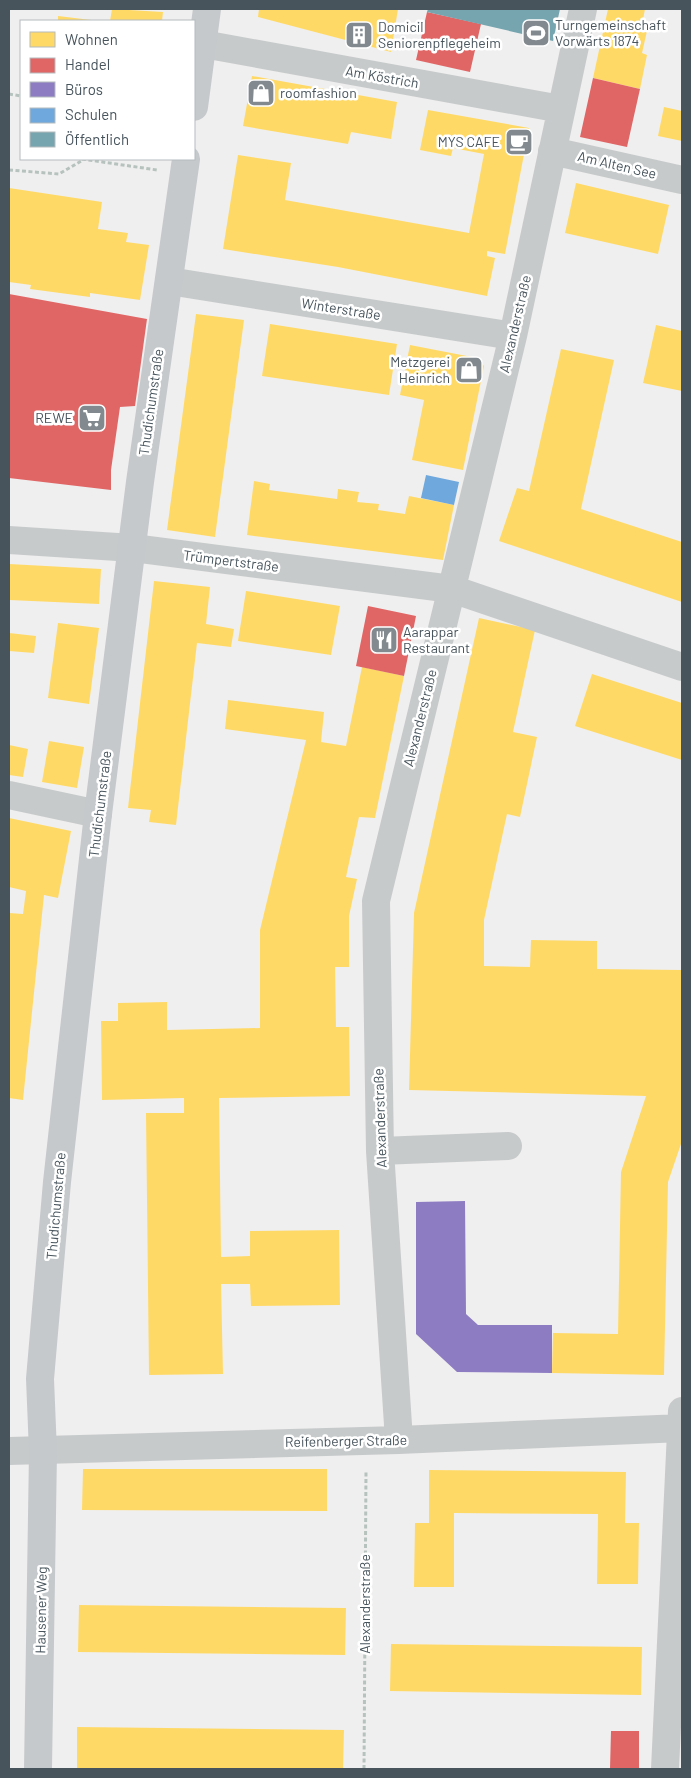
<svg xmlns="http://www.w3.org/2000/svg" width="691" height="1778" font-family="Barlow,sans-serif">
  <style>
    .homes { fill: #ffd966 }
    .shops { fill: #e06666 }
    .offices { fill: #8e7cc3 }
    .schools { fill: #6fa8dc }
    .public { fill: #76a5af }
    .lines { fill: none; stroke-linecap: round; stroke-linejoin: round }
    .path { stroke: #b6c2bd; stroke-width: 3; stroke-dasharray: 4 2.5; stroke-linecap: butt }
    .minor { stroke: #c7cacb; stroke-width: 28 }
    .major { stroke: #c5c9cb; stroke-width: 28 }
    .labels { text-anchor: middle; stroke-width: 5; stroke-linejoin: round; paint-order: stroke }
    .poi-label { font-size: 14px; fill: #47545c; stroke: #fff; text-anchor: start }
    .street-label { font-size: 14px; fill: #47545c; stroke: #fff }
  </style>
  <rect width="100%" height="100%" fill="#f0efef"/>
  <!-- homes -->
  <path class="homes" d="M112 9 163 12 162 21H110Z
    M259 9H398L391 52 258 17Z
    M608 9H645L641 30 647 31 642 53 647 55 640 89 593 78Z
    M58 16 91 20V21H58Z
    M252 76 397 102 391 139 351 132 348 144 243 126Z
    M664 107 682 111V141L658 136Z
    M428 110 529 128 505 254 487 251V256L495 258 487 296 338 267 223 249 238 155 291 163 285 200 469 233 484 154 453 148 451 156 420 150Z
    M576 183 669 205 658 254 565 233Z
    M9 188 102 202 98 229 128 233 126 242 149 245 140 300 90 293V297L30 289 31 285 9 282Z
    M196 314 244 320 215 537 167 530Z
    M270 324 397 344 389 395 262 376Z
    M656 325 682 331V391L643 383Z
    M410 345 477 358 484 366 463 470 412 460 424 400 400 395Z
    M561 349 614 360 581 509 682 542V602L499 541 517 488 529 491Z
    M254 481 270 484 269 490 337 499 338 489 359 492 357 502 379 504 378 510 405 514 409 496 454 505 443 560 247 535Z
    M9 564 101 569 99 604 9 600Z
    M154 581 210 587 206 624 234 629 231 647 197 643 176 825 149 822 151 810 128 808Z
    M246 591 340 606 331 655 238 641Z
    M479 618 535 630 513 732 537 737 520 817 507 814 484 920V966L530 967 531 940 597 941V969L682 970V1141L668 1182 664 1375 552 1373 553 1333 618 1334 621 1172 646 1096 409 1090 414 913Z
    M58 623 99 628 89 704 48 698Z
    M9 633 36 636 34 653 9 651Z
    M362 667 404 676 375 818 359 817 346 877 357 879 349 916V967H335L336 1027H349L350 1096 219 1098 221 1257 250 1256V1231L339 1230 340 1305 251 1306 250 1284H221L223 1374 149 1375 146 1113H184V1098L102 1100 101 1021H118V1003L167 1002V1030L260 1028V930L306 740 225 729 228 700 324 712 321 742 346 746Z
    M592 674 682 703V760L575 726Z
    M49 741 84 747 77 788 42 782Z
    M9 745 28 749 23 777 9 775Z
    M9 818 71 831 58 898 44 895 23 1100 9 1098V913L23 914 26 891 9 887Z
    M83 1469H327V1511L82 1510Z
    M429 1470 626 1472 625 1523H639L638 1584H597L598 1514 454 1513V1587H414L415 1523H429Z
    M79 1605 346 1608 345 1655 78 1652Z
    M391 1644 642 1647 641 1695 390 1691Z
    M77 1727 344 1730 343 1769H77Z"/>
  <!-- shops -->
  <path class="shops" d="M427 12 481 24 470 72 416 60Z
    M593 78 640 89 627 147 580 137Z
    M9 294 147 319 135 406 120 407 111 470V490L9 478Z
    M368 606 416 616 404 676 356 666Z
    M611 1731H639V1769H610Z"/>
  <!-- offices -->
  <path class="offices" d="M465 1201 466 1314 478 1325H552V1373L457 1372 416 1334V1202Z"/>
  <!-- schools -->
  <path class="schools" d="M426 475 459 482 454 505 421 498Z"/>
  <!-- public -->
  <path class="public" d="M428 9H560L553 41 427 12Z"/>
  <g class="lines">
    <!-- path -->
    <path class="path" d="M9 94 21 96
      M82 159 157 170
      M9 170 59 174 83 160
      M364 1769 366 1470"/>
    <!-- minor -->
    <path class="minor" d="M203 44 561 109
      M552 151 682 180
      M169 281 513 336
      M9 540 133 548 452 589 682 667
      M9 795 98 814
      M380 1151 508 1146
      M399 1440 380 1151 376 901 513 336 583 9
      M9 1451 399 1440 682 1428
      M665 1769 682 1411"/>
    <!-- major -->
    <path class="major" d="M194 107 207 9
      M38 1769 43 1452 40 1379 57 1182 98 814 140 482 186 159"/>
  </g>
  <!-- icons -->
  <defs>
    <symbol id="stadium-square" viewBox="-11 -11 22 22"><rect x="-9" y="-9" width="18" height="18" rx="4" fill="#828a8f" stroke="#fff"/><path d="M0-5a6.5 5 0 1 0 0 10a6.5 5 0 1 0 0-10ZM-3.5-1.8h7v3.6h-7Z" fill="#fff"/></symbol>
    <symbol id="building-square" viewBox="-11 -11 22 22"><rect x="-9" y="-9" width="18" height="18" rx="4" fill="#828a8f" stroke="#fff"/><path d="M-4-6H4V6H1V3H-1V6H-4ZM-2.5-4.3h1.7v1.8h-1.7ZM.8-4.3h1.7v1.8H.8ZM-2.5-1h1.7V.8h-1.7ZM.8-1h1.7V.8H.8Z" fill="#fff"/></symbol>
    <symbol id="shop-square" viewBox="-11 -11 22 22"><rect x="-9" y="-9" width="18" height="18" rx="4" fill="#828a8f" stroke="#fff"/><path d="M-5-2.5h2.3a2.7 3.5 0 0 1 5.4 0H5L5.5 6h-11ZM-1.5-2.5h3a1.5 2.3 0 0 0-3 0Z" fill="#fff"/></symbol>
    <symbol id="cafe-square" viewBox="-11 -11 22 22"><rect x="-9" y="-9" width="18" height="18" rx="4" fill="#828a8f" stroke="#fff"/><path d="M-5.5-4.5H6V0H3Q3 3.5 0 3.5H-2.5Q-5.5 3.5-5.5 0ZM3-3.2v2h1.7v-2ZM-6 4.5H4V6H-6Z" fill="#fff"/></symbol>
    <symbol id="supermarket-square" viewBox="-11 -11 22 22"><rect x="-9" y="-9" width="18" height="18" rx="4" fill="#828a8f" stroke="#fff"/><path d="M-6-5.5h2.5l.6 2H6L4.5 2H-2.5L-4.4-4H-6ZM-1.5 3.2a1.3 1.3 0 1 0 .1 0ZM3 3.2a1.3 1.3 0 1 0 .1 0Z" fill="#fff"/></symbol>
    <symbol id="restaurant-square" viewBox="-11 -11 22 22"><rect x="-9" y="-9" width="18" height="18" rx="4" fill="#828a8f" stroke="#fff"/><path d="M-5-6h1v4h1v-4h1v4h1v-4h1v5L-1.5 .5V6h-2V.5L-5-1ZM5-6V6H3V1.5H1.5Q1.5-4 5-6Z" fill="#fff"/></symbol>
  </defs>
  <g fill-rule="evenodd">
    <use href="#stadium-square" x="520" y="17" width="32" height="32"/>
    <use href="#building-square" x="343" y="19" width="32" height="32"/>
    <use href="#shop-square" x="245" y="77" width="32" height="32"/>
    <use href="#cafe-square" x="503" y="126" width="32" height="32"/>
    <use href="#shop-square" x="453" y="354" width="32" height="32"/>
    <use href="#supermarket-square" x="76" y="402" width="32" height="32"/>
    <use href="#restaurant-square" x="368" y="624" width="32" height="32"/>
  </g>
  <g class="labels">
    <!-- poi labels -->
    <g class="poi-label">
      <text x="555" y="30">Turngemeinschaft<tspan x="555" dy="16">Vorwärts 1874</tspan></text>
      <text x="378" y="32">Domicil<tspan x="378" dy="16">Seniorenpflegeheim</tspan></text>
      <text x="280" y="98">roomfashion</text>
      <text x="500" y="147" text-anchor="end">MYS CAFE</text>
      <text x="450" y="367" text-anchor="end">Metzgerei<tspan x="450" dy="16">Heinrich</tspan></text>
      <text x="73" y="423" text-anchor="end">REWE</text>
      <text x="403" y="637">Aarappar<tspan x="403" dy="16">Restaurant</tspan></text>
    </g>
    <!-- street labels -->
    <g class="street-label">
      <text transform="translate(382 77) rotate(10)" y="5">Am Köstrich</text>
      <text transform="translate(617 165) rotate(13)" y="5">Am Alten See</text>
      <text transform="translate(341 309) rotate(9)" y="5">Winterstraße</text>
      <text transform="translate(515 324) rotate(-77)" y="5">Alexanderstraße</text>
      <text transform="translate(151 402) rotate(-82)" y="5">Thudichumstraße</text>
      <text transform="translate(231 561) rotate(7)" y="5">Trümpertstraße</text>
      <text transform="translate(420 718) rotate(-76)" y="5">Alexanderstraße</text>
      <text transform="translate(100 804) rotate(-83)" y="5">Thudichumstraße</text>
      <text transform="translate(380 1118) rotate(-92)" y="5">Alexanderstraße</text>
      <text transform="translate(56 1206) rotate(-85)" y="5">Thudichumstraße</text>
      <text transform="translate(346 1441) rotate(-1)" y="5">Reifenberger Straße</text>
      <text transform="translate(365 1604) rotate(-90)" y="5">Alexanderstraße</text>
      <text transform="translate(41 1610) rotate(-89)" y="5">Hausener Weg</text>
    </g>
  </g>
  <!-- border -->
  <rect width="691" height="1778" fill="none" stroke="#47545c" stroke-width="20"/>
  <!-- legend -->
  <rect x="20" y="20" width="175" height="140" fill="#ffffff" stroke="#b5bbbe"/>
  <rect x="30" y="32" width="25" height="15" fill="#ffd966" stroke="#b5bbbe"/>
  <text x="65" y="45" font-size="15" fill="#47545c">Wohnen</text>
  <rect x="30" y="58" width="25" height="15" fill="#e06666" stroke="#b5bbbe"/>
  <text x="65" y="70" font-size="15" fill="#47545c">Handel</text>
  <rect x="30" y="82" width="25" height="15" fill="#8e7cc3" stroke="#b5bbbe"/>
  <text x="65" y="95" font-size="15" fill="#47545c">Büros</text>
  <rect x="30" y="108" width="25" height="15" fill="#6fa8dc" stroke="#b5bbbe"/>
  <text x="65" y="120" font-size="15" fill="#47545c">Schulen</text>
  <rect x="30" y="132" width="25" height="15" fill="#76a5af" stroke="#b5bbbe"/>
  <text x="65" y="145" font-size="15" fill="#47545c">Öffentlich</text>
</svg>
